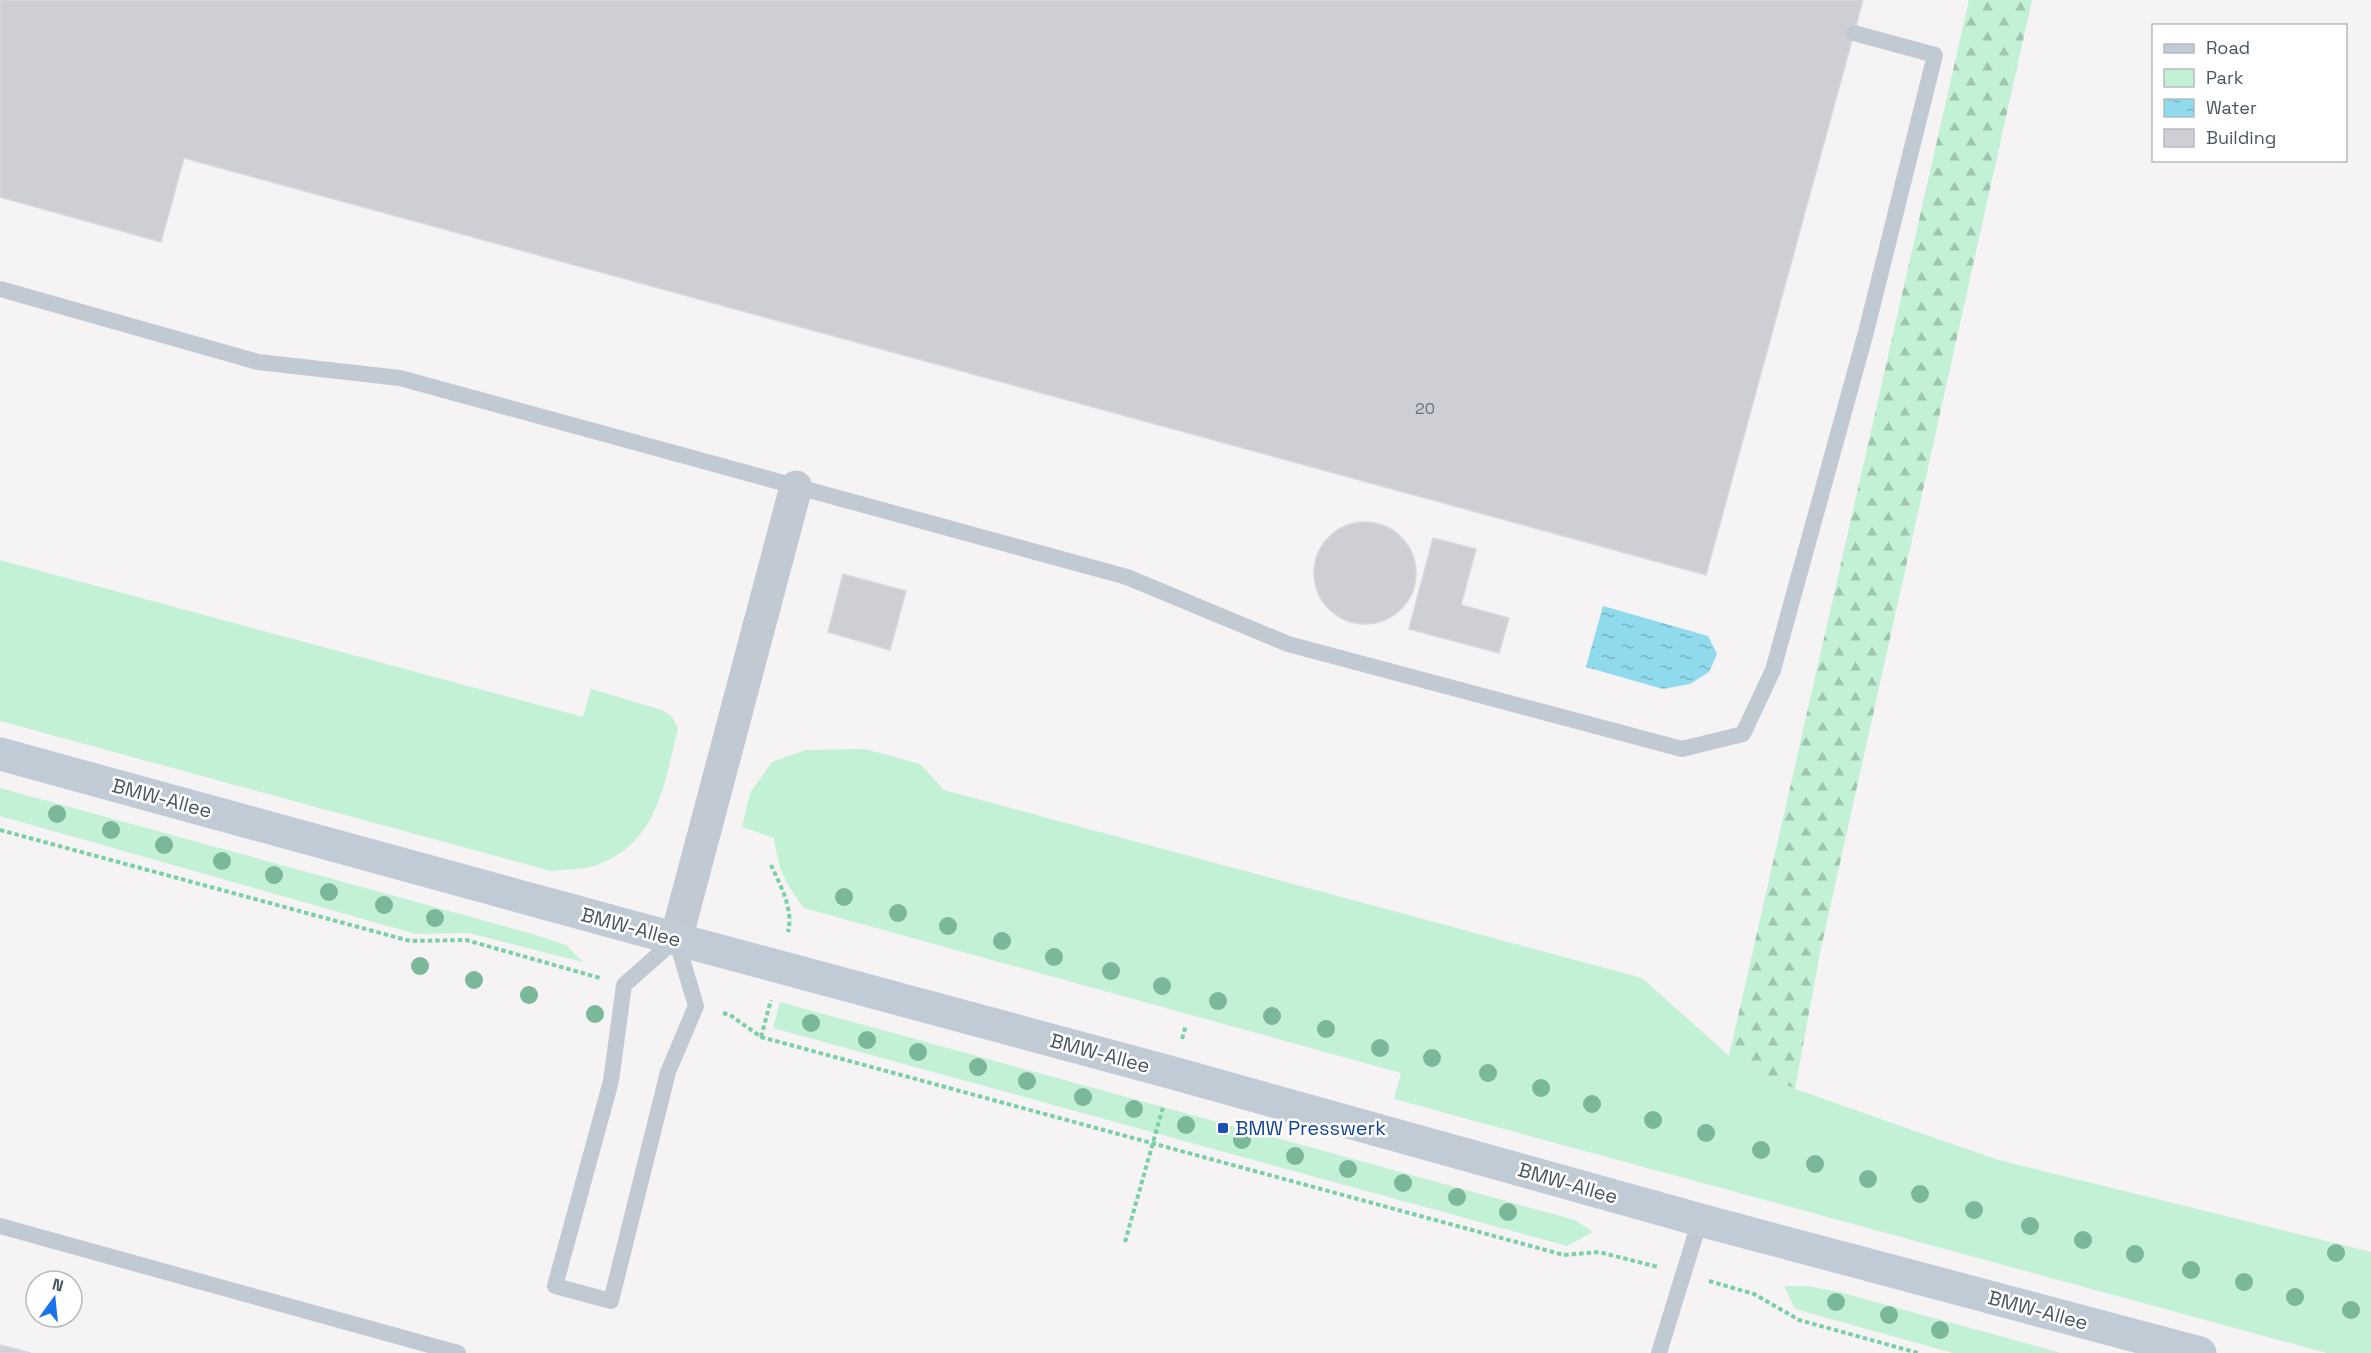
<svg xmlns="http://www.w3.org/2000/svg" width="2371" height="1353" font-family="'Space Grotesk',sans-serif">
  <style>
    .green { fill: #c3f1d5 }
    .forest { fill: url(#forest-firs) }
    .water { fill: url(#water-ripples) }
    .building { fill: #cdcfd5; stroke: #d7d9de; stroke-width: 1.5 }
    .lines { fill: none; stroke-linecap: round; stroke-linejoin: round }
    .path { stroke: #7ad0a6; stroke-width: 4; stroke-dasharray: 4.5 3; stroke-linecap: butt }
    .service { stroke: #c1cad2; stroke-width: 16 }
    .minor { stroke: #c1cad2; stroke-width: 33 }
    .secondary { stroke: #c1cbd6; stroke-width: 33 }
    .tree { fill: #7bb799 }
    .transit-dot { fill: #1a4fb4; stroke: #fff; stroke-width: 2 }
    .labels { text-anchor: middle; stroke-width: 5; stroke-linejoin: round; paint-order: stroke }
    .number-label { font-size: 16px; fill: #6b747e }
    .street-label { font-size: 20px; fill: #4a5661; stroke: #fff }
    .transit-label { font-size: 20px; fill: #164399; stroke: #fff; text-anchor: start }
  </style>
  <defs>
    <pattern id="forest-firs" width="22" height="20" patternUnits="userSpaceOnUse" patternTransform="scale(1.5)"><rect width="22" height="20" fill="#c3f1d5"/><path d="M5 1l3.5 6h-7zM16 11l3.5 6h-7z" fill="#a0c6b0"/></pattern>
    <pattern id="water-ripples" width="26" height="14" patternUnits="userSpaceOnUse" patternTransform="scale(1.5)"><rect width="26" height="14" fill="#90daee"/><path d="M2 4q2-2 4 0t4 0M15 11q2-2 4 0t4 0" fill="none" stroke="#78b4c4"/></pattern>
  </defs>
  <rect width="100%" height="100%" fill="#f5f3f3"/>
  <!-- green -->
  <path class="green" d="M0 560 583 717 591 689 662 710 672 717 678 728C664 783 659 842 597 865 584 870 565 869 551 871L0 721Z
    M865 749 920 764 944 790 1642 978 1729 1056 1795 1089 1995 1159 2371 1252V1353H2327L1394 1099 1401 1073 804 908C784 881 779 871 774 838L742 827 750 793 772 762 806 750Z
    M0 788 533 934 566 945 583 962 469 933 416 934 0 816Z
    M780 1002 1575 1220 1593 1232 1567 1246 773 1028Z
    M1784 1286H1807L1839 1292 2061 1353H1953L1795 1309Z"/>
  <!-- forest -->
  <path class="forest" d="M1969 0H2032L1820 953 1795 1089 1729 1056Z"/>
  <!-- water -->
  <path class="water" d="M1603 606 1708 636 1717 654 1709 672 1690 684 1663 689 1586 667Z"/>
  <!-- building -->
  <path class="building" d="M0 0H1863L1706 575 184 158 161 242 0 197Z
    M1314 573a51 51 0 1 1 102 0a51 51 0 1 1-102 0Z
    M1433 538 1476 549 1461 605 1509 618 1499 653 1409 629Z
    M843 574 906 591 890 650 828 632Z
    M0 1345 31 1353H0Z"/>
  <g class="lines">
    <!-- path -->
    <path class="path" d="M0 830 410 941 466 940 600 978
      M771 865C780 885 794 909 788 932
      M723 1013 730 1015 761 1037 1564 1255 1599 1252 1658 1267
      M761 1037 771 1000
      M1182 1039 1186 1025
      M1125 1242 1163 1107
      M1709 1281 1754 1294 1799 1320 1918 1353"/>
    <!-- service -->
    <path class="service" d="M0 289 258 362 400 378 1127 577 1288 644 1682 749 1743 734 1773 670 1866 332 1935 55 1854 33
      M676 939 696 1006 668 1072 611 1301 555 1286 611 1081 624 985Z
      M0 1226 458 1353
      M1659 1353 1700 1220"/>
    <!-- minor -->
    <path class="minor" d="M676 939 796 487"/>
    <!-- secondary -->
    <path class="secondary" d="M0 754 676 939 1173 1073 1700 1220 2200 1353"/>
  </g>
  <!-- trees -->
  <g class="tree">
    <circle cx="57" cy="814" r="9"/>
    <circle cx="111" cy="830" r="9"/>
    <circle cx="164" cy="845" r="9"/>
    <circle cx="222" cy="861" r="9"/>
    <circle cx="274" cy="875" r="9"/>
    <circle cx="329" cy="892" r="9"/>
    <circle cx="844" cy="897" r="9"/>
    <circle cx="384" cy="905" r="9"/>
    <circle cx="898" cy="913" r="9"/>
    <circle cx="435" cy="918" r="9"/>
    <circle cx="948" cy="926" r="9"/>
    <circle cx="1002" cy="941" r="9"/>
    <circle cx="1054" cy="957" r="9"/>
    <circle cx="420" cy="966" r="9"/>
    <circle cx="1111" cy="971" r="9"/>
    <circle cx="474" cy="980" r="9"/>
    <circle cx="1162" cy="986" r="9"/>
    <circle cx="529" cy="995" r="9"/>
    <circle cx="1218" cy="1001" r="9"/>
    <circle cx="595" cy="1014" r="9"/>
    <circle cx="1272" cy="1016" r="9"/>
    <circle cx="811" cy="1023" r="9"/>
    <circle cx="1326" cy="1029" r="9"/>
    <circle cx="867" cy="1040" r="9"/>
    <circle cx="1380" cy="1048" r="9"/>
    <circle cx="918" cy="1052" r="9"/>
    <circle cx="1432" cy="1058" r="9"/>
    <circle cx="978" cy="1067" r="9"/>
    <circle cx="1488" cy="1073" r="9"/>
    <circle cx="1027" cy="1081" r="9"/>
    <circle cx="1541" cy="1088" r="9"/>
    <circle cx="1083" cy="1097" r="9"/>
    <circle cx="1592" cy="1104" r="9"/>
    <circle cx="1134" cy="1109" r="9"/>
    <circle cx="1653" cy="1120" r="9"/>
    <circle cx="1186" cy="1125" r="9"/>
    <circle cx="1706" cy="1133" r="9"/>
    <circle cx="1242" cy="1140" r="9"/>
    <circle cx="1761" cy="1150" r="9"/>
    <circle cx="1295" cy="1156" r="9"/>
    <circle cx="1815" cy="1164" r="9"/>
    <circle cx="1348" cy="1169" r="9"/>
    <circle cx="1868" cy="1179" r="9"/>
    <circle cx="1403" cy="1183" r="9"/>
    <circle cx="1920" cy="1194" r="9"/>
    <circle cx="1457" cy="1197" r="9"/>
    <circle cx="1974" cy="1210" r="9"/>
    <circle cx="1508" cy="1212" r="9"/>
    <circle cx="2030" cy="1226" r="9"/>
    <circle cx="2083" cy="1240" r="9"/>
    <circle cx="2336" cy="1253" r="9"/>
    <circle cx="2135" cy="1254" r="9"/>
    <circle cx="2191" cy="1270" r="9"/>
    <circle cx="2244" cy="1282" r="9"/>
    <circle cx="2295" cy="1297" r="9"/>
    <circle cx="1836" cy="1302" r="9"/>
    <circle cx="2351" cy="1310" r="9"/>
    <circle cx="1889" cy="1315" r="9"/>
    <circle cx="1940" cy="1330" r="9"/>
  </g>
  <!-- markers -->
  <rect class="transit-dot" x="1217" y="1122" width="12" height="12" rx="3"/>
  <g class="labels">
    <!-- number labels -->
    <g class="number-label">
      <text x="1425" y="414">20</text>
    </g>
    <!-- street labels -->
    <g class="street-label">
      <text transform="translate(162 798) rotate(15)" y="7">BMW-Allee</text>
      <text transform="translate(631 927) rotate(15)" y="7">BMW-Allee</text>
      <text transform="translate(1100 1053) rotate(15)" y="7">BMW-Allee</text>
      <text transform="translate(1568 1183) rotate(16)" y="7">BMW-Allee</text>
      <text transform="translate(2038 1310) rotate(15)" y="7">BMW-Allee</text>
    </g>
    <!-- transit labels -->
    <g class="transit-label">
      <text x="1235" y="1135">BMW Presswerk</text>
    </g>
  </g>
  <!-- legend -->
  <rect x="2152" y="24" width="195" height="138" fill="#ffffff" stroke="#b7bbc0" stroke-width="1.5"/>
  <rect x="2164" y="44" width="30" height="9" fill="#c1cbd6" stroke="#b7bbc0" stroke-width="1.5"/>
  <text x="2206" y="54" font-size="18" fill="#4a5661">Road</text>
  <rect x="2164" y="69" width="30" height="18" fill="#c3f1d5" stroke="#b7bbc0" stroke-width="1.5"/>
  <text x="2206" y="84" font-size="18" fill="#4a5661">Park</text>
  <rect x="2164" y="99" width="30" height="18" fill="url(#water-ripples)" stroke="#b7bbc0" stroke-width="1.5"/>
  <text x="2206" y="114" font-size="18" fill="#4a5661">Water</text>
  <rect x="2164" y="129" width="30" height="18" fill="#cdcfd5" stroke="#b7bbc0" stroke-width="1.5"/>
  <text x="2206" y="144" font-size="18" fill="#4a5661">Building</text>
  <!-- north arrow -->
  <g transform="translate(54 1299) rotate(15)"><circle r="28" fill="#ffffff" stroke="#b7bbc0" stroke-width="1.5"/>
  <path d="M0-4.5L10 22L0 15L-10 22Z" fill="#1a73e8"/>
  <text y="-9" font-size="16" font-weight="bold" text-anchor="middle" fill="#4a5661">N</text>
  </g>
</svg>
